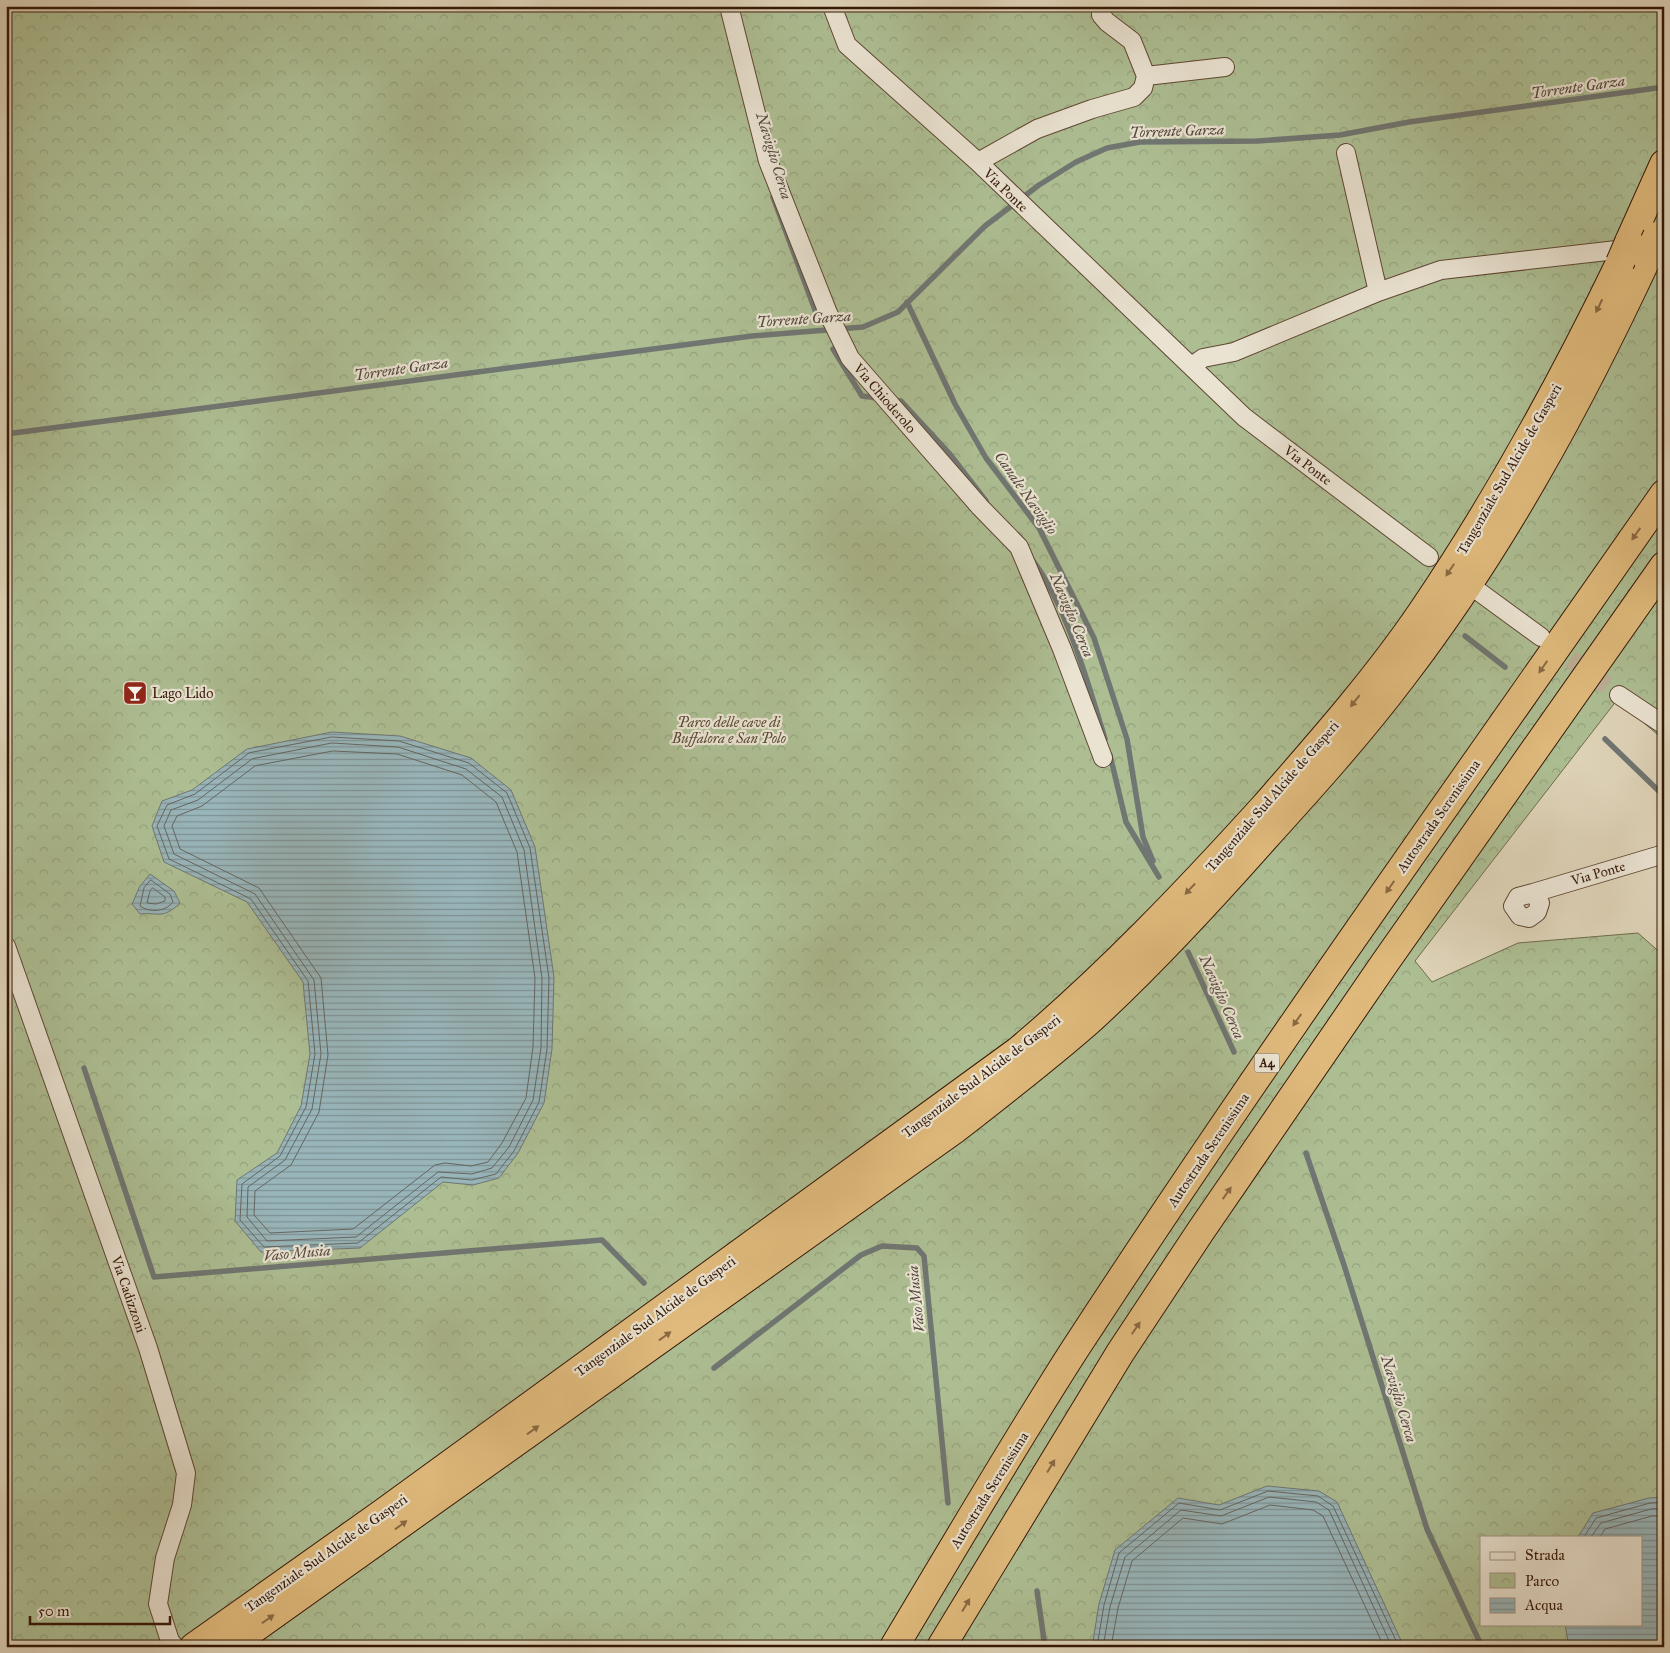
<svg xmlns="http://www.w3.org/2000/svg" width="1670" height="1653" font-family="'IM FELL Great Primer',serif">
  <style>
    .park { fill: url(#park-crowns); stroke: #716b4d; fill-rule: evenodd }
    .water { fill: url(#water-rules); stroke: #707672 }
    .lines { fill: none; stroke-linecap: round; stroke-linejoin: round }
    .shore { stroke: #666660; stroke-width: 1 }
    .stream { stroke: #707672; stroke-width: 5.5 }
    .street-tunnel { stroke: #bdae95; stroke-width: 18; stroke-dasharray: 18 9; stroke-linecap: butt }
    .street-casing { stroke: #604734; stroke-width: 20 }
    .highway-casing { stroke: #351807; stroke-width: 30 }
    .street { stroke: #eae3d2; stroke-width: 18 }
    .highway { stroke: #e0ba7c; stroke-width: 28 }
    .highway-bridge-casing { stroke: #351807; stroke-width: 30; stroke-linecap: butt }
    .highway-bridge { stroke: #e0ba7c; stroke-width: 28 }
    .oneway { fill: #8a6942 }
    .labels { text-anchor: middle; stroke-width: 4.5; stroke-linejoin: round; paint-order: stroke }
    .shield { fill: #eae3d2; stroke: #6b5544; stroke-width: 1 }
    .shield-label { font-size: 12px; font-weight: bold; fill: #351807 }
    .street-label { font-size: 14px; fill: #351807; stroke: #eae3d2 }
    .poi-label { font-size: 14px; fill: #351807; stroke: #eae3d2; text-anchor: start }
    .park-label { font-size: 14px; font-style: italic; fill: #594a31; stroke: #eae3d2 }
    .water-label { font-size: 15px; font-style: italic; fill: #53473d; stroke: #eae3d2 }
  </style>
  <defs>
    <pattern id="park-crowns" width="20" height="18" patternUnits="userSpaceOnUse" patternTransform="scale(1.25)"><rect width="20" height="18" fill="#adbe93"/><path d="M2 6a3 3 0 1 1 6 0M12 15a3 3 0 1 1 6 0" fill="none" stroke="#95a37d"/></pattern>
    <pattern id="water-rules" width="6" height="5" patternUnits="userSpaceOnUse" patternTransform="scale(1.25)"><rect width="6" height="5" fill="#98b5ba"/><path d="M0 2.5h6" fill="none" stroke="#7d9295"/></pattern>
  </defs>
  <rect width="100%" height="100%" fill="#dfd4b9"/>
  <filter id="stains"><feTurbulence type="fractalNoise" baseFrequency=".004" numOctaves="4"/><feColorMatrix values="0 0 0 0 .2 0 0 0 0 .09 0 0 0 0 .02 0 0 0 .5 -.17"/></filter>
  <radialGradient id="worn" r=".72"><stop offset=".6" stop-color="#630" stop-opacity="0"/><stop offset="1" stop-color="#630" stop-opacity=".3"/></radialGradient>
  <!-- park -->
  <path class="park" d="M6 6H1664V740L1617 700 1415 961 1432 982 1518 943 1638 933 1664 956V1647H6ZM1481 1537H1641V1624H1481Z"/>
  <!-- water -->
  <path class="water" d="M332 732 400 736 471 758 511 790 535 847 554 977 552 1049 544 1103 518 1153 499 1178 473 1185 443 1182 360 1248 261 1252 235 1221 237 1180 277 1153 301 1106 310 1054 303 982 247 902 164 862 152 826 162 801 192 790 247 749Z
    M150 874 174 891 180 903C163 920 157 912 140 914L132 904 140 886Z
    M1267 1486 1319 1491 1337 1502 1404 1647H1092L1099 1604 1115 1550 1178 1498 1219 1505Z
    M1664 1497V1647H1569L1565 1624H1641V1537H1578L1593 1513 1649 1498Z"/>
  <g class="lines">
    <!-- shore -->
    <path class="shore" d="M332 737 399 741 469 763 507 793 530 848 549 978 547 1049 539 1102 514 1151 496 1174 472 1180 441 1177 358 1243 264 1247 240 1220 242 1184 280 1156 306 1107 315 1054 308 981 251 899 169 859 157 826 167 805 195 794 249 753Z
      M332 743 398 747 466 769 502 797 524 850 542 978 541 1048 533 1100 509 1147 492 1168 472 1174 438 1172 356 1237 267 1241 247 1217 248 1187 285 1160 312 1109 321 1054 314 980 255 894 174 854 164 826 171 810 198 800 252 759Z
      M333 751 397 754 462 775 496 802 517 852 535 978 533 1047 526 1098 502 1143 488 1162 471 1166 445 1163 435 1165 353 1229 270 1233 254 1215 255 1191 291 1165 319 1112 328 1055 321 978 259 888 180 849 172 826 177 816 202 806 255 766Z
      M151 880 170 894 173 902C165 912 150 913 140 906L144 888Z
      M153 888 165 897V901L156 904 147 903 150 891Z
      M1584 1537 1596 1518 1650 1503 1664 1502
      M1591 1537 1601 1523 1651 1509 1664 1508
      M1600 1537 1605 1529 1652 1516H1664
      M1097 1647 1104 1605 1119 1553 1179 1503 1220 1510 1268 1491 1318 1496 1333 1506 1399 1647
      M1103 1647 1110 1607 1125 1557 1181 1510 1221 1516 1269 1497 1316 1502 1329 1510 1392 1647
      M1111 1647 1118 1608 1132 1561 1183 1518 1222 1524 1270 1505 1313 1510 1323 1516 1384 1647"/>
    <!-- stream -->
    <path class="stream" d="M773 197 815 310
      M907 302 955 404 986 458 1039 528 1094 638 1127 739 1143 837 1153 861
      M833 349 862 396 879 398
      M893 400 901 401 949 453 986 501
      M6 434 752 336 863 327 898 312 985 226 1039 185 1076 162 1107 148 1140 142 1258 141 1340 135 1409 122 1664 87
      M1033 561C1066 604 1089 686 1105 739
      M1465 636 1505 667
      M1605 739 1664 796
      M1110 755 1126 822 1159 877
      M1188 952 1234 1052
      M84 1068 154 1277 602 1240 644 1283
      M1306 1153 1344 1265 1427 1529 1482 1647
      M714 1368 861 1255 882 1246 917 1248 924 1256 948 1503
      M1037 1591 1045 1647"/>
    <!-- street-tunnel -->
    <path class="street-tunnel" d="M1549 643 1619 695"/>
    <defs>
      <path id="street" d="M729 6 768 161 828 313 850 358 980 507 1019 547 1062 649 1103 758
        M832 6 847 45 978 162 1244 417 1429 557
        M1146 76 1225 67
        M1346 153 1378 292
        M978 162 1037 129 1092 109 1134 97 1143 88 1146 76 1132 41 1107 22 1101 15V6
        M1192 366 1203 358 1234 352 1378 292 1441 270 1634 248
        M1478 591 1541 637
        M1619 695 1664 725
        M1533 893 1540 903 1537 912 1529 918 1520 916 1513 906 1518 897 1533 893 1664 854
        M6 946 148 1348 186 1473 182 1505 165 1558 158 1604 170 1641 175 1647"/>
      <path id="highway" d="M1629 242 1664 164
        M194 1647 383 1513 1018 1051C1107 976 1186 893 1264 807 1319 744 1375 681 1422 612 1497 501 1562 383 1620 263
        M228 1647 955 1129C1001 1093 1047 1058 1091 1019 1152 963 1208 902 1263 840 1311 787 1359 734 1402 677 1501 548 1579 404 1647 258
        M894 1647C954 1547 1012 1447 1075 1349 1264 1059 1466 778 1664 494
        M941 1647 1120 1353 1200 1232 1384 964 1664 566"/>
    </defs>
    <!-- street casing -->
    <use href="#street" class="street-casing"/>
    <!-- highway casing -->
    <use href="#highway" class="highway-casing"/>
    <!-- street -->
    <use href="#street" class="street"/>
    <!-- highway -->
    <use href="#highway" class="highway"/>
    <defs>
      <path id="highway-bridge" d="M1647 258 1657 236
        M1620 263 1629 242"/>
    </defs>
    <!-- highway-bridge casing -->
    <use href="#highway-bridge" class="highway-bridge-casing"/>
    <!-- highway-bridge -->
    <use href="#highway-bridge" class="highway-bridge"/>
  </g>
  <!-- one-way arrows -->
  <defs><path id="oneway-solid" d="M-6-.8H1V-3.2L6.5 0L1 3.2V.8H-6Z" transform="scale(1.25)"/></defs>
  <g class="oneway">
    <use href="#oneway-solid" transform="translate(1599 306) rotate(116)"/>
    <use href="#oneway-solid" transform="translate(1636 534) rotate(125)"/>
    <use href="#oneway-solid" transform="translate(1450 570) rotate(124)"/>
    <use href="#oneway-solid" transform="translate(1543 667) rotate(125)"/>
    <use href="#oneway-solid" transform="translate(1355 701) rotate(128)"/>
    <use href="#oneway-solid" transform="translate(1390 887) rotate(125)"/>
    <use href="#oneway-solid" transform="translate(1190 889) rotate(133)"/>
    <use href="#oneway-solid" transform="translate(1297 1020) rotate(125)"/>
    <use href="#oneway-solid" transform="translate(1227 1193) rotate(-55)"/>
    <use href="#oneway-solid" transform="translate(1136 1328) rotate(-56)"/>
    <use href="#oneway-solid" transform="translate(665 1336) rotate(-36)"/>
    <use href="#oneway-solid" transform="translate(533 1430) rotate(-36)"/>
    <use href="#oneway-solid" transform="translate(1051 1466) rotate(-59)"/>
    <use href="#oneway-solid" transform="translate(401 1525) rotate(-36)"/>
    <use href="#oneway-solid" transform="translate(966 1605) rotate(-59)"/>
    <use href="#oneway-solid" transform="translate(268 1619) rotate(-35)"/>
  </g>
  <!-- icons -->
  <defs>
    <symbol id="bar-square" viewBox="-11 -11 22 22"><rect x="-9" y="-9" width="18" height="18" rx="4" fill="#8f2418" stroke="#eae3d2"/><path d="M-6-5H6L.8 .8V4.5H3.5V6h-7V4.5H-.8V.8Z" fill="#fff"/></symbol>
  </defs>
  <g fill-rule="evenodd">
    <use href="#bar-square" x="121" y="679" width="28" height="28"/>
  </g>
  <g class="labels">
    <!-- shield labels -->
    <rect class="shield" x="1254.5" y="1053.5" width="25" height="19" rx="4"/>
    <g class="shield-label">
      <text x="1267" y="1067">A4</text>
    </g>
    <!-- street labels -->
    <g class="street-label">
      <text transform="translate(1006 190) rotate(44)" y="5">Via Ponte</text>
      <text transform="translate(885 398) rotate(49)" y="5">Via Chioderolo</text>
      <text transform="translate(1308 465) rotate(37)" y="5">Via Ponte</text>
      <text transform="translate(1509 469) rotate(-60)" y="5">Tangenziale Sud Alcide de Gasperi</text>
      <text transform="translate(1272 796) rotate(-49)" y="5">Tangenziale Sud Alcide de Gasperi</text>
      <text transform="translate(1438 816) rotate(-55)" y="5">Autostrada Serenissima</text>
      <text transform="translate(1598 873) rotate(-16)" y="5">Via Ponte</text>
      <text transform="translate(981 1076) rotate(-37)" y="5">Tangenziale Sud Alcide de Gasperi</text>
      <text transform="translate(1208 1150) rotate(-56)" y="5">Autostrada Serenissima</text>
      <text transform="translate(129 1294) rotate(71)" y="5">Via Cadizzoni</text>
      <text transform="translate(655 1316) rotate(-36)" y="5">Tangenziale Sud Alcide de Gasperi</text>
      <text transform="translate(989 1490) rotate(-58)" y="5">Autostrada Serenissima</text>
      <text transform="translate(326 1553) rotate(-35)" y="5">Tangenziale Sud Alcide de Gasperi</text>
    </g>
    <!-- poi labels -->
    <g class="poi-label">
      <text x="152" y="698">Lago Lido</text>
    </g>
    <!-- park labels -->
    <g class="park-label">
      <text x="729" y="727">Parco delle cave di<tspan x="729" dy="16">Buffalora e San Polo</tspan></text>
    </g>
    <!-- water labels -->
    <g class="water-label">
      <text transform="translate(1578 87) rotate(-8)" y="5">Torrente Garza</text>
      <text transform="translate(1177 131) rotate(-2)" y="5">Torrente Garza</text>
      <text transform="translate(774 156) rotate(73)" y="5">Naviglio Cerca</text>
      <text transform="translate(804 319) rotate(-4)" y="5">Torrente Garza</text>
      <text transform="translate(401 369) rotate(-8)" y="5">Torrente Garza</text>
      <text transform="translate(1026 493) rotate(55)" y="5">Canale Naviglio</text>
      <text transform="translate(1072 615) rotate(67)" y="5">Naviglio Cerca</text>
      <text transform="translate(1222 997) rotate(66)" y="5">Naviglio Cerca</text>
      <text transform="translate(297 1253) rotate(-5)" y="5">Vaso Musia</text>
      <text transform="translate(916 1299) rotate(-96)" y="5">Vaso Musia</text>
      <text transform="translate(1399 1399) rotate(73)" y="5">Naviglio Cerca</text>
    </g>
  </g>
  <!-- margin -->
  <rect width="1670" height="1653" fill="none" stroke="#dfd4b9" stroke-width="25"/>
  <rect x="8" y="8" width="1655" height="1638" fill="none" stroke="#351807" stroke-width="2.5"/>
  <rect x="12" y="12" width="1645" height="1628" fill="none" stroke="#351807"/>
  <!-- legend -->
  <rect x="1480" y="1536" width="162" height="90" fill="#eae3d2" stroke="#a29281"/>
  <rect x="1490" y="1552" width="25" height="8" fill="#eae3d2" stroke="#a29281"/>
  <text x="1525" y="1560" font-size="15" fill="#351807">Strada</text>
  <rect x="1490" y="1573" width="25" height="15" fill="url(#park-crowns)" stroke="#a29281"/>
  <text x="1525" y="1586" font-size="15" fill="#351807">Parco</text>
  <rect x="1490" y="1598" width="25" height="15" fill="url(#water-rules)" stroke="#a29281"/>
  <text x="1525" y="1610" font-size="15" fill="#351807">Acqua</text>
  <!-- scale -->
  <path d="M30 1616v8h140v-8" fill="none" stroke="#351807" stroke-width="2.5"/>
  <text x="38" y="1616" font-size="15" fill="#351807" stroke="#eae3d2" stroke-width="4" paint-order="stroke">50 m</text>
  <rect width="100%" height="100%" filter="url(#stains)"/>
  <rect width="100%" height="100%" fill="url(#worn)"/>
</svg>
